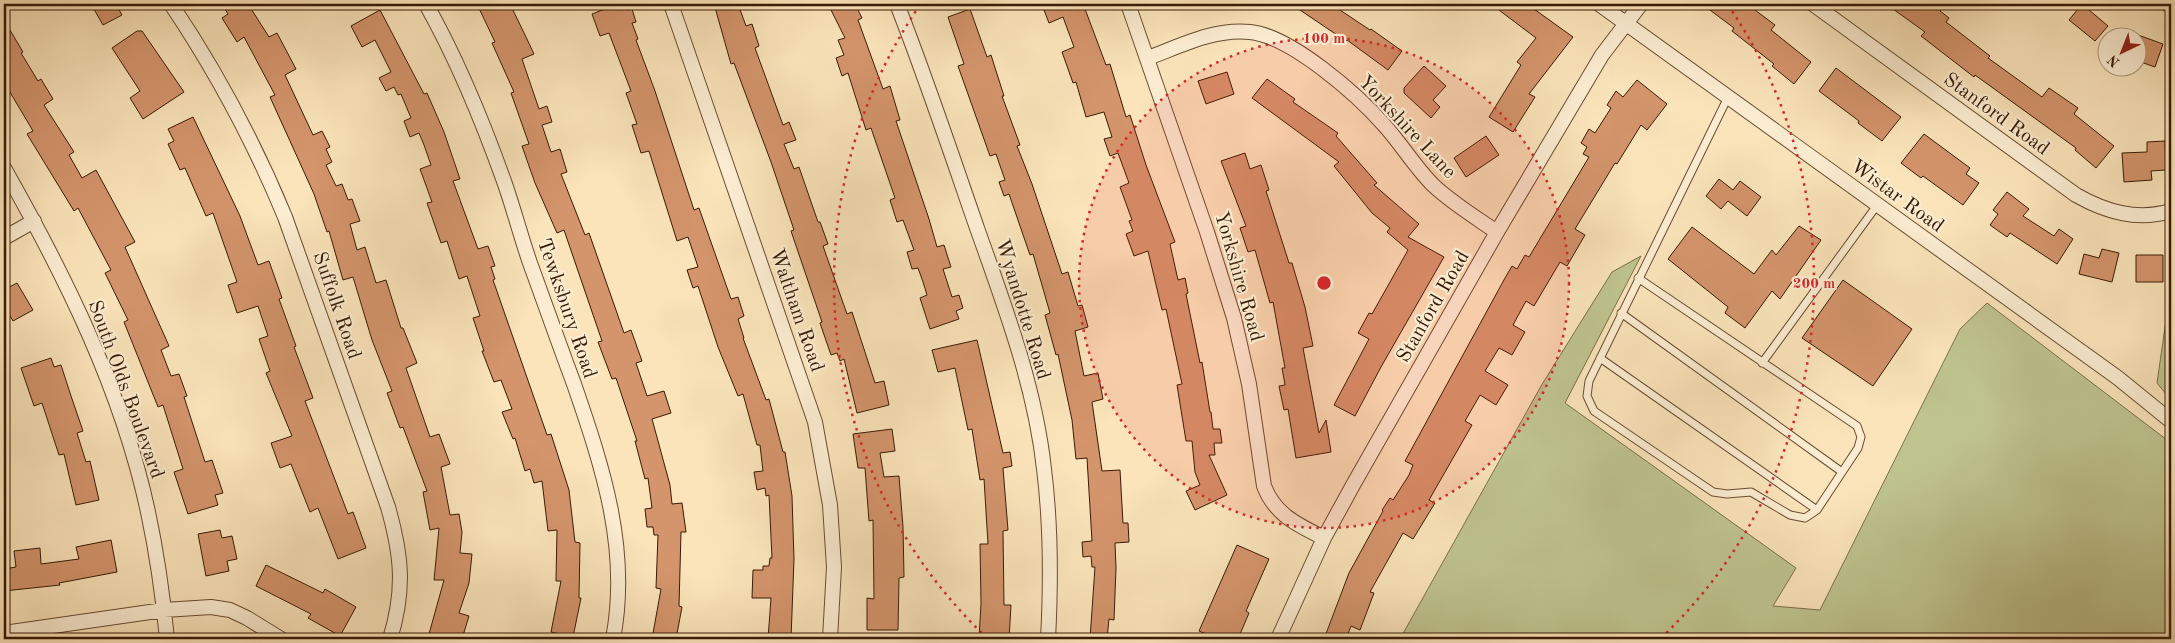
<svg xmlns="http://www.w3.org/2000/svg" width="2175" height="643" font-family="'Old Standard TT',serif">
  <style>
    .green { fill: #bfc48f; stroke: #7c6f4a }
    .building { fill: #d4946c; stroke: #381a05 }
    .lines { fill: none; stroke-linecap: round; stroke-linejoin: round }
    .lane-casing { stroke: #694c32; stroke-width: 9 }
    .street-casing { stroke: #694c32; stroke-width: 16 }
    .lane { stroke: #fcedd2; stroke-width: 7 }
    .street { stroke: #fcedd2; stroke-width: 14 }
    .ring { fill: none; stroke: #d62828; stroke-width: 2.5; stroke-dasharray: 2.5 5 }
    .labels { text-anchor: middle; stroke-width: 4.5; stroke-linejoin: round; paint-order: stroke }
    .street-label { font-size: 20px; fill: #381a05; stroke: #fcedd2 }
    .centre { fill: #d62828; stroke: #fcedd2; stroke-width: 2.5 }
    .ring-label { font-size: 15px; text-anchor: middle; font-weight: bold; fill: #d62828; stroke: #fcedd2; stroke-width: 4.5; stroke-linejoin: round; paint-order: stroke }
  </style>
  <rect width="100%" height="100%" fill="#fbe4ba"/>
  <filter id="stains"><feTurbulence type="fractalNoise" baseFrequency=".004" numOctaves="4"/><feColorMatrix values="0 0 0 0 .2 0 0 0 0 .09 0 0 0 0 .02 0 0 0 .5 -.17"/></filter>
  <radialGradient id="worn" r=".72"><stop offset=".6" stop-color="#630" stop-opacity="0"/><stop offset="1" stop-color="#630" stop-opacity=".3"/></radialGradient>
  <!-- green -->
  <path class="green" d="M1641 256 1565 403 1796 568 1773 606 1820 610 1960 329 1987 303 2171 443V639H1400L1541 386 1612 272Z
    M2168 306H2171V400L2157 383Z"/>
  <!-- building -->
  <path class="building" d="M91 4H116L122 15 103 25Z
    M222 4H248L269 37 277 33 296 69 285 75 313 135 322 131 330 147 326 149 332 162 326 165 336 186 342 184 348 200 352 199 360 221 350 224 357 250 365 247 376 283 386 280 401 328H403L417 363 406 368 430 437 439 434 450 464 441 467 450 515 459 514 462 532 460 553 472 554 469 583 459 613 469 616 462 639H448L429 634 444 580H434L439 528 430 530 423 492 427 491 403 427 400 428 387 393 392 391 372 340 353 277 343 280 329 231 327 232 314 194 270 97 275 95 244 37 237 42 222 18 228 14Z
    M477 4H510L526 37 534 54 522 59 539 109 547 106 552 122 542 125 551 152 560 149 567 172 561 174 585 235 589 233 624 333 631 330 642 361 636 363 647 396 664 391 671 413 652 419 670 485 672 504 682 503 686 532H681L679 606 682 607 676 639H652L661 589 656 588 658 535H654L653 527H647L645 509 652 508 648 478 645 479 635 441H637L616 378 612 379 598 342 602 341 564 230 557 233 535 183 522 146 529 144 511 93 514 92 492 43 495 42Z
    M618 4H624L627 10 632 9 636 22 632 23 638 39 636 40 655 91 694 210 699 208 731 299 738 297 744 316 738 319 744 338H743L766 400 769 399 783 452H785L792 496 794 559 791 639H768L771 598H752L753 570H763V566H769L770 558H772L769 495 766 496 765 488 757 490 754 472 763 471 760 445H757L743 394 738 396 718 347 698 286 693 288 687 270 698 267 688 237 677 241 649 151 641 153 632 125 637 124 626 93 631 91 609 33 600 36 592 14Z
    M714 4H738L746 26 752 24 759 46 755 48 783 125 789 122 796 140 784 144 794 169 799 167 818 222H820L828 244 823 246 847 314 852 312 875 383 884 381 889 405 857 413 844 359 840 361 837 353 831 355 820 323 822 322 791 231 794 230 771 162 734 63 731 64Z
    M828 4H855L862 18 858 20 883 89 890 86 900 120 896 121 929 219 937 247 944 245 951 267 943 269 952 297 959 295 963 308 956 311 959 319 930 329 920 298 927 295 923 282 918 268 912 269 907 252 914 250 903 220 897 222 890 200 895 198 871 128 866 130 848 73 842 76 836 58 844 55 838 40 845 38Z
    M1051 4H1095L1085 9 1106 65 1110 64 1126 117 1130 115 1146 165 1175 242 1170 244 1178 280 1185 278 1188 293 1186 294 1200 363 1202 362 1210 412H1211L1213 429H1220L1222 443H1214L1215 455H1209L1227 495 1195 510 1186 491 1200 485 1195 472 1192 441H1186L1177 385 1182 384 1166 309 1162 310 1148 251 1134 256 1126 234 1133 231 1129 221 1132 220 1120 187 1129 183 1118 153 1110 156 1104 139 1112 137 1104 112 1086 117 1076 82 1073 83 1062 52 1074 47 1063 17 1049 23 1044 10 1052 7Z
    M1291 4H1331L1370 30 1371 29 1402 51 1388 70 1347 40 1346 41Z
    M1491 4H1527L1573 37 1529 94 1535 97 1513 132 1489 117 1521 65 1517 62 1536 38Z
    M1702 4H1747L1775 25 1771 30 1811 62 1794 84 1772 66 1774 64 1732 31 1734 28Z
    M1886 4H1945L1940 11 1949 18 1946 22 1990 56 1988 58 2042 97 2049 88 2078 108 2074 114 2114 146 2096 168 2075 150 2076 148 1975 75 1974 77 1921 36 1925 32Z
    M2082 4 2108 26 2095 41 2069 20Z
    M970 9 987 57 991 55 1004 96H1002L1020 145 1017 146 1032 184 1062 274 1068 272 1078 306 1082 305 1088 327 1075 331 1084 376 1098 373 1103 399 1092 402 1102 471 1120 470 1123 523H1128L1129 542 1115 543 1116 568 1114 620 1109 619 1107 639H1090L1095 567H1092L1091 556 1083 557 1082 542 1092 541 1087 458 1076 459 1072 420 1058 354 1056 355 1045 315 1050 313 1033 254 1030 255 1009 194 1004 196 999 182 1005 180 996 154 990 156 958 66 964 64 948 17Z
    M380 10 424 94 427 93 444 132 460 179 453 181 478 249 488 246 495 266 491 267 495 279 493 280 547 435 551 434 569 490 575 542 580 543 579 598H581L573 637 551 632 561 581H556L557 530 548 531 542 481 534 483 530 469 525 471 515 438 513 439 502 412 512 409 501 380 494 382 482 351H484L473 318 480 316 467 276 459 279 447 241 441 243 427 203 432 202 420 169 431 165 424 145 419 133 410 137 404 121 411 118 401 94 398 95 394 87 386 91 379 78 391 72 375 40 362 47 351 26Z
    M4 20 23 52 21 53 38 81 41 79 53 99 44 105 74 152 69 155 82 178 96 170 135 242 125 247 169 346 161 350 171 376 179 374 187 396 184 397 205 462 212 460 223 493 215 495 218 505 188 514 174 472 183 469 163 405 158 407 124 322 128 320 105 273 111 270 78 208 74 211 27 134 33 131 4 82Z
    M137 31H142L184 92 143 119 130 98 140 91 112 48Z
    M2138 35 2163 44 2155 67 2138 61Z
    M1424 66 1446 86 1433 100 1440 107 1431 118 1404 93V88Z
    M1836 68 1901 117 1882 141 1858 123 1859 121 1819 91Z
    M1227 72 1234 94 1206 104 1198 81Z
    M1267 79 1295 99 1293 102 1338 133 1336 136 1377 183 1374 185 1419 224 1408 237 1444 257 1381 367 1355 416 1334 405 1369 339 1358 333 1369 313 1372 314 1408 250 1387 232 1390 228 1372 213 1334 166 1339 162 1252 98Z
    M1637 80 1667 104 1647 130 1641 125 1617 164 1615 163 1575 229 1585 235 1567 266 1560 262 1534 306 1526 301 1513 325 1525 332 1512 355 1499 348 1485 371 1508 385 1496 405 1480 395 1465 421 1472 425 1429 500 1435 503 1413 539 1403 533 1370 592 1374 593 1360 630 1351 626 1346 639H1324L1349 573 1383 511 1382 510 1390 498 1393 500 1409 475 1413 465 1405 461 1505 278 1512 266 1517 269 1525 255 1529 257 1589 157 1583 154 1587 147 1581 143 1589 129 1595 133 1611 108 1607 105 1616 91 1623 97Z
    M193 117 240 216 258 265 269 261 282 298 279 299 296 346 294 347 313 398 305 401 348 514 353 512 366 548 338 559 318 508 310 512 291 464 280 468 271 443 292 436 266 373 270 371 259 339 268 336 258 306 237 313 228 285 237 282 213 213 206 216 185 168 180 170 168 144 174 141 168 129Z
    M1924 134 1970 168 1966 174 1979 183 1963 205 1923 176 1921 178 1901 163Z
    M1486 136 1499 155 1466 177 1454 158Z
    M2165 141 2166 170 2151 171 2152 180 2124 182 2122 153 2147 152V142Z
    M1245 153 1250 169 1261 165 1269 190 1266 191 1289 263H1292L1305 307 1313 346 1303 348 1319 433 1326 420 1331 452 1296 458 1288 409 1284 410 1279 386 1285 385 1282 368H1285L1273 302 1270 303 1255 250 1248 252 1240 228 1246 226 1221 161Z
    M1719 179 1733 190 1740 181 1761 197 1747 216 1728 201 1721 209 1706 196Z
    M2007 192 2029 209 2023 216 2054 236 2059 229 2073 239 2057 264 2010 233 2007 237 1990 225 1998 214 1993 210Z
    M1799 226 1821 240 1780 299 1772 291 1745 328 1725 313 1728 307 1668 259 1692 227 1754 274 1772 250 1776 255Z
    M2102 249 2119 253 2112 282 2079 274 2084 254 2099 258Z
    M2136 255H2163V282H2136Z
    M1843 280 1912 329 1873 386 1802 338Z
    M17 283 33 310 13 321 4 306V290Z
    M977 340 1003 453 1010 452 1012 466 1003 468 1008 530 1003 531 1004 605H1011L1009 639 979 638 981 604 980 544H988L984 479 980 480 972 429 968 430 955 368 938 372 932 350Z
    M51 358 54 367 61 365 71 396 83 431 77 433 86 462 90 461 99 500 76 505 64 454 59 455 42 403 34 406 21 368Z
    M892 429 895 451 880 453 884 477 899 476 903 527 904 577 899 578 898 630H867V598L874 599 873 520 869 521 865 468H858L853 434Z
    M220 530 222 538 232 536 237 559 227 561 229 571 206 576 198 534Z
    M111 540 117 572 59 583 60 585 4 591V569L16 567 14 551 40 548 41 564 79 559 76 547Z
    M1237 545 1269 559 1246 611 1249 613 1238 639H1218L1199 631Z
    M266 565 323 593 325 589 356 607 340 636 308 618 311 614 256 586Z"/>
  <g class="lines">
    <defs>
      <path id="lane" d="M1638 278 1857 426 1861 437 1858 448 1817 510 1805 518 1790 515 1751 492 1727 494 1713 492 1594 411 1587 396 1589 381 1728 97
        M1621 313 1842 472
        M1600 358 1817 510
        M1762 363 1878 204"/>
      <path id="street" d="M171 4C216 71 254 142 285 217L388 507C402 556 405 590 390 639
        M426 4C458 61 483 122 505 184 514 210 521 237 530 263 545 304 559 344 574 384 603 468 630 550 613 639
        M671 4 815 422 830 505 834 567 830 639
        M897 4C926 78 951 153 977 228 1005 307 1035 386 1044 469 1051 525 1051 583 1048 639
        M1128 4 1207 232 1234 318 1249 384 1264 486C1275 515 1298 525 1324 538
        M1599 4 2118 378 2171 421
        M1813 4 2076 195C2106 212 2137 221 2171 211
        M2167 4 2171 5
        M1148 58C1180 46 1215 28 1250 32 1291 36 1358 95 1385 126 1402 145 1415 167 1433 185 1452 203 1475 217 1497 232
        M4 168C65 276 122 390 148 512 157 554 163 597 167 639
        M4 238 34 221
        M4 633 164 610 211 607 230 610 247 618 281 639
        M1278 639 1324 538 1353 485 1497 232 1602 55 1641 4"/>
    </defs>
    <!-- lane casing -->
    <use href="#lane" class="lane-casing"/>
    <!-- street casing -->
    <use href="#street" class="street-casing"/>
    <!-- lane -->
    <use href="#lane" class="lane"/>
    <!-- street -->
    <use href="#street" class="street"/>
  </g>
  <!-- distance rings -->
  <circle cx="1324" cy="283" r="245" fill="#d62828" fill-opacity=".12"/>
  <g class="ring">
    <circle cx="1324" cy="283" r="245"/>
    <path d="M987 638A490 490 0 0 1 920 5M1728 5A490 490 0 0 1 1661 638"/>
  </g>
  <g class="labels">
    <!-- street labels -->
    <g class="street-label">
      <text transform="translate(1997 113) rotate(36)" y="7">Stanford Road</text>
      <text transform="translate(1408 126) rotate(47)" y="7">Yorkshire Lane</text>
      <text transform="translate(1898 195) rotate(36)" y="7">Wistar Road</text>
      <text transform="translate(1240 276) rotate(74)" y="7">Yorkshire Road</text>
      <text transform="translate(338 305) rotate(71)" y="7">Suffolk Road</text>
      <text transform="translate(1432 306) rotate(-60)" y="7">Stanford Road</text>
      <text transform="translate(568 308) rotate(71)" y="7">Tewksbury Road</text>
      <text transform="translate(1024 309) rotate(73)" y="7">Wyandotte Road</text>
      <text transform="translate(798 310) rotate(71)" y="7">Waltham Road</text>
      <text transform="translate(127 389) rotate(70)" y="7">South Olds Boulevard</text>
    </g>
  </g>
  <circle cx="1324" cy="283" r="8" class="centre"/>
  <g class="ring-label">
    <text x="1324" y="43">100 m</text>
    <text x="1814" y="288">200 m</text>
  </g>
  <!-- margin -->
  <rect width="2175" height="643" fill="none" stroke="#fbe4ba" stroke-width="20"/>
  <rect x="5" y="5" width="2165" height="633" fill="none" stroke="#381a05" stroke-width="2.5"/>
  <rect x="10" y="10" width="2155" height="623" fill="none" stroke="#381a05"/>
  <!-- north arrow -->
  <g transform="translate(2122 52) rotate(223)"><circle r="24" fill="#fcedd2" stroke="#ae9980"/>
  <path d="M0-4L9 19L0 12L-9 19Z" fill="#8f2418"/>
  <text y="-8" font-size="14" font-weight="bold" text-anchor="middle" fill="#381a05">N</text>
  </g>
  <rect width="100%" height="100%" filter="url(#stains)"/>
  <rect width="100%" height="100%" fill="url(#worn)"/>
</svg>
